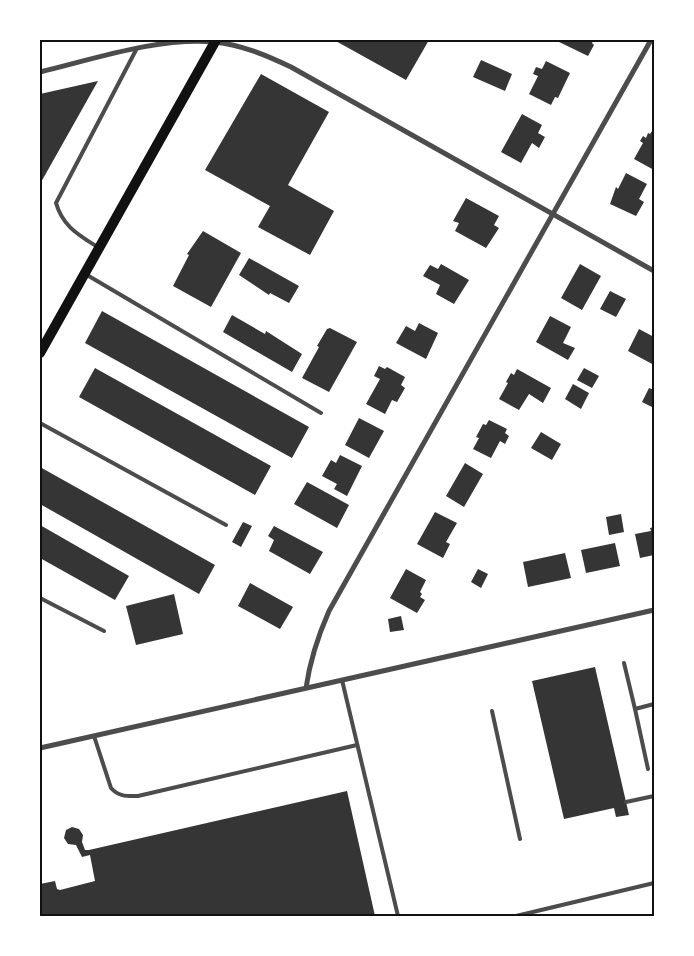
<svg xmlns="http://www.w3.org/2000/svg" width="694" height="956" font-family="Commissioner,sans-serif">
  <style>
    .building { fill: #353535 }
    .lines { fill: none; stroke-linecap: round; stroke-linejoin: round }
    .service { stroke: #4c4c4c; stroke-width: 4 }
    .minor { stroke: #4c4c4c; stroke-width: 5 }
    .secondary { stroke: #111; stroke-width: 10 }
    .neatline { fill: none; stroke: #111; stroke-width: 2 }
  </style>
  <rect width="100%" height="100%" fill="#fff"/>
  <!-- building -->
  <path class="building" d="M334 40H429L406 80Z
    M555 40H593L592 43 594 45 588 56Z
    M481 60 512 74 505 91 473 77Z
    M546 61 570 73 558 98 555 97 551 105 529 94 538 76 533 74 536 67 542 69Z
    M261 74 329 112 288 185 334 211 310 255 258 227 270 206 205 170Z
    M98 81 40 184V94Z
    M522 114 542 125 538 133 545 137 539 148 532 143 521 163 501 152Z
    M654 128V170L634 159 643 143 640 141 643 136 646 138 648 133 650 134Z
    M626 173 647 184 639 199 644 202 636 216 610 204 616 187 618 189Z
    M466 198 499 216 494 225 499 228 486 248 455 231 459 223 453 221Z
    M203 231 241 253 211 307 173 286 189 255 187 254Z
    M249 258 299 286 289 303 270 293 269 295 239 275Z
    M441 264 469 280 454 304 436 294 440 285 423 276 430 265 438 269Z
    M580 264 601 276 582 310 561 298Z
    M610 291 626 299 616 317 600 309Z
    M102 311 309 427 292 458 85 343Z
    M232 315 265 334 266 331 302 354 292 372 223 332Z
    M550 316 571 327 563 343 575 348 568 360 536 342Z
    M419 323 438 333 426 359 396 343 406 326 415 331Z
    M330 328 357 342 329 392 302 378 319 347 317 346 327 329Z
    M639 329 654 337V365L628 351Z
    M379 366 385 369 387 367 405 377 401 385 405 388 397 402 392 400 385 414 366 404 380 379 374 376Z
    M95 368 271 466 255 495 79 397Z
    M584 368 599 376 592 388 577 380Z
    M517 369 551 388 543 403 529 394 519 410 499 399 508 383 506 382 511 373 514 375Z
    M573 384 589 393 581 409 565 399Z
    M649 388 654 390V408L642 402Z
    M359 418 384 431 369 458 345 445Z
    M489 420 507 429 505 433 509 436 505 444 500 441 491 458 473 449 479 438 476 437 483 424 486 425Z
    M541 432 561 444 552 460 531 448Z
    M340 455 362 466 347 496 334 489 337 484 322 476 331 460 336 463Z
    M465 463 483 474 464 507 446 496Z
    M40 467 215 565 199 594 40 504Z
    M307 482 349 505 337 528 294 504Z
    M435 512 457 523 446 542 450 544 443 558 417 544Z
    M621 514 624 532 609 535 606 517Z
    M243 522 252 526 241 547 232 542Z
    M40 525 129 576 115 600 40 558Z
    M274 526 323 552 310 574 269 551 274 540 268 536Z
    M654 527V555L640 558 635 534 651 531 650 528Z
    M615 543 620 566 586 573 581 550Z
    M565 553 571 578 528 587 523 562Z
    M406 569 426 580 420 592 422 594 420 597 425 600 417 613 390 598Z
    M478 569 488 574 481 588 471 582Z
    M250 583 293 607 280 629 238 606Z
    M174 594 183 634 136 645 126 606Z
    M401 616 404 630 390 632 388 619Z
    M595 667 629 815 616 817 614 808 564 819 532 681Z
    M347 791 375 916H40V884L55 881 57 889 60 890 95 881 90 855 82 857 76 845 68 844 64 838 66 830 72 827 79 829 83 835 82 842 85 850H89Z"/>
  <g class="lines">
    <!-- service -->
    <path class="service" d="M99 248C79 235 63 227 56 203L136 50
      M87 275 321 413
      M40 423 226 525
      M40 598 104 631
      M624 663 635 709
      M342 680 398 916
      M492 711 520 839
      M94 736 111 788C119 797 127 796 138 796L357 745
      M648 769 635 709 654 704
      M626 802 654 796
      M516 916 654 883"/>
    <!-- minor -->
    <path class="minor" d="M40 72C94 59 159 37 214 42 242 45 266 55 291 67L654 271
      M306 688C310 660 318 636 329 611L651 40
      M40 748 654 610"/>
    <!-- secondary -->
    <path class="secondary" d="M40 353 216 40"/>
  </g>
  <!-- border -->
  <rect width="694" height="956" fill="none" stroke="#ffffff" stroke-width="82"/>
  <rect x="41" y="41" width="612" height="874" class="neatline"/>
</svg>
